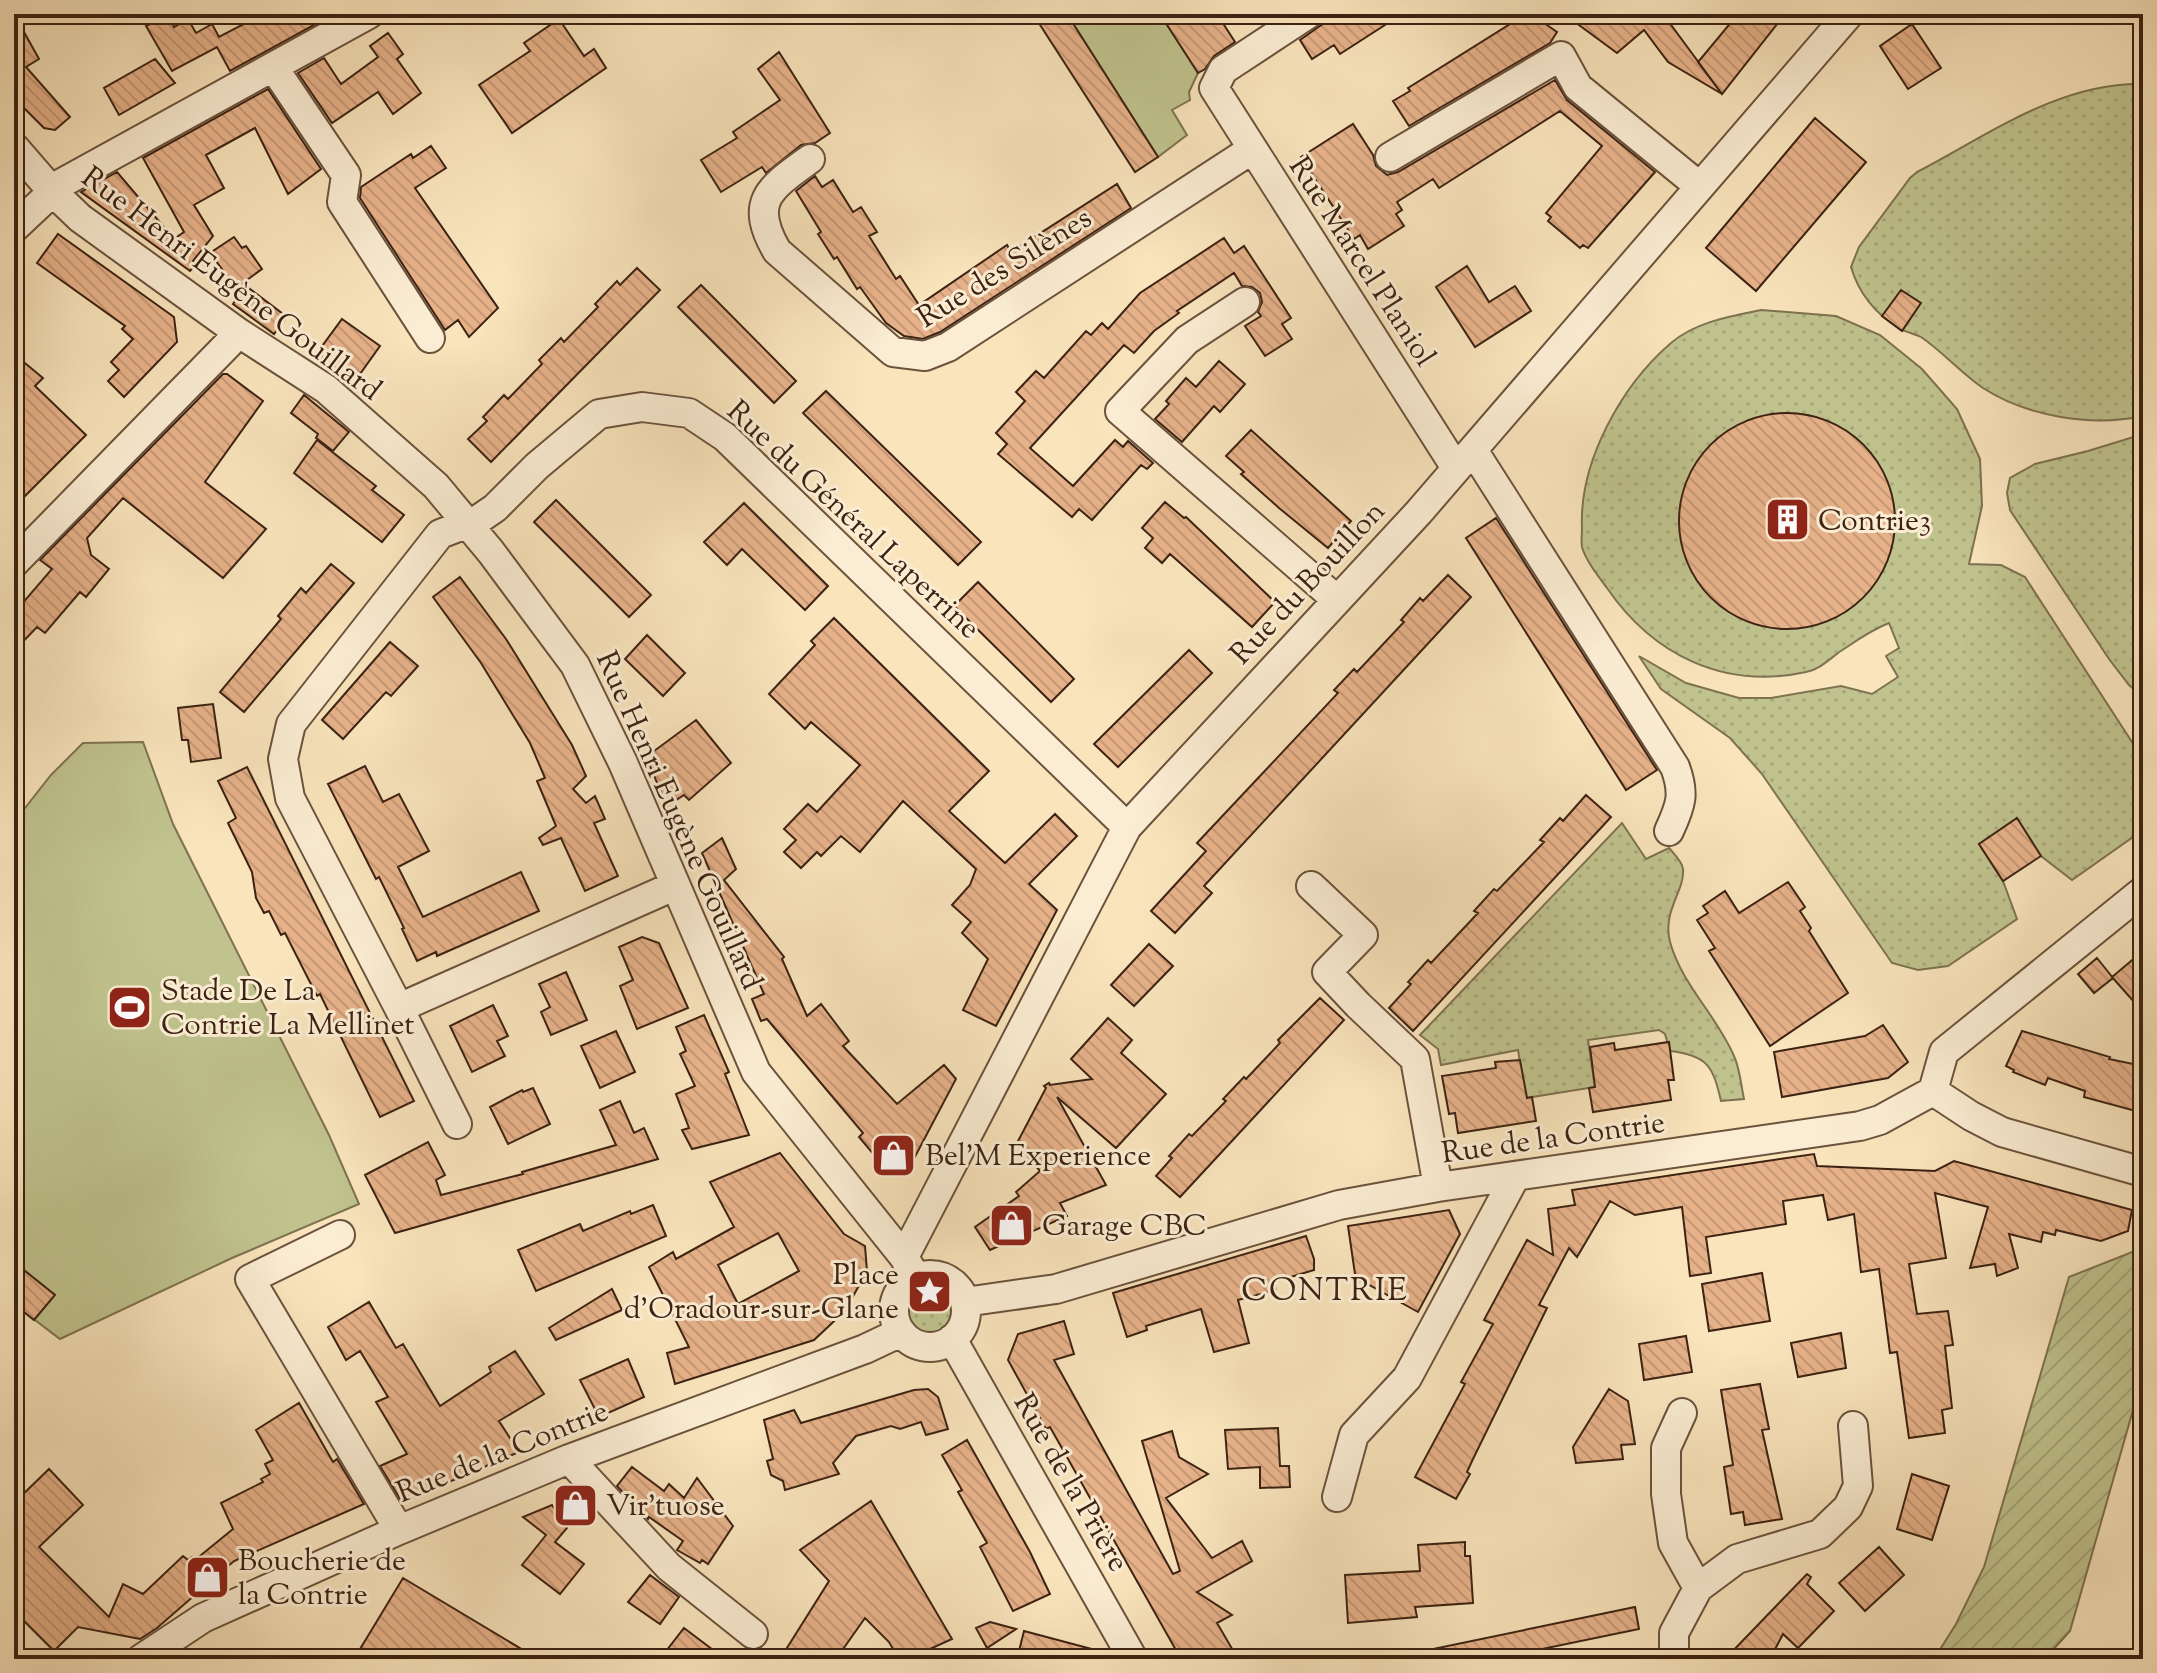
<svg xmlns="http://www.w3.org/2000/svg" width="2157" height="1673" font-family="'Sorts Mill Goudy',serif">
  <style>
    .grass { fill: url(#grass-dots); stroke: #7e7250; stroke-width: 2 }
    .park { fill: #c0c38e; stroke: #7e7250; stroke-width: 2 }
    .garden { fill: url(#garden-furrows); stroke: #7e7250; stroke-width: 2 }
    .building { fill: url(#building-back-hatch); stroke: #3c2212; stroke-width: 2; fill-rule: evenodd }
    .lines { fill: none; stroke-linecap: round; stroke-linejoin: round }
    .minor-casing { stroke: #6b523c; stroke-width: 32 }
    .minor { stroke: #fbedd3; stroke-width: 28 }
    .labels { text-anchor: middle; stroke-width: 6; stroke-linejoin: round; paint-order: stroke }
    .street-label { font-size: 30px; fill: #3c2212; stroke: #fbedd3 }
    .poi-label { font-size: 30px; fill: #3c2212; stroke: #fbedd3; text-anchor: start }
    .neighbourhood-label { font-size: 32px; letter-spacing: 2px; fill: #3c2212; stroke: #fbedd3 }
  </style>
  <defs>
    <pattern id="grass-dots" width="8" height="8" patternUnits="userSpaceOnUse" patternTransform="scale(2)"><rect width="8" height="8" fill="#c0c38e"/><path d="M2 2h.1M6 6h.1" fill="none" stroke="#a6a779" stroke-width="1.8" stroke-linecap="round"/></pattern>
    <pattern id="garden-furrows" width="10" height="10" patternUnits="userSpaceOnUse" patternTransform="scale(2)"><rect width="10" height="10" fill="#c0c38e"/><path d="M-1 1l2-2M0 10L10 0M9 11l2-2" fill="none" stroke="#a6a779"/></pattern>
    <pattern id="building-back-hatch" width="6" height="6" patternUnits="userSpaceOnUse" patternTransform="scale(2)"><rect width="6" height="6" fill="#e7b28a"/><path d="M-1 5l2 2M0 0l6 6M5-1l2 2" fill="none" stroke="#c79976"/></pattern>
  </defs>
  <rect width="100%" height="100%" fill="#f9e4bc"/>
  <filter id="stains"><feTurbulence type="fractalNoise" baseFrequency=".0025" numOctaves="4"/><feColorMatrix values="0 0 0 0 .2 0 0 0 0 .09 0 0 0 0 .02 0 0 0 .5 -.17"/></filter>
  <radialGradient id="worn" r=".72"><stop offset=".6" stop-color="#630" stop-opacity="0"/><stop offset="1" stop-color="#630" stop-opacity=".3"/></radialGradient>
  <!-- grass -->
  <path class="grass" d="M2143 84V416C2092 427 2028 417 1983 388 1961 373 1943 352 1921 337 1914 333 1906 333 1899 328 1874 313 1859 294 1851 267L1859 247 1910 178 1917 172C1988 135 2060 82 2143 84Z
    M1761 310 1836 316 1880 335 1922 369 1957 409 1980 459 1982 506 1969 564 2001 565 2025 577 2143 759V826L2140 832 2072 880 2041 856 2017 819 1979 844 2003 881 2017 919 1948 966 1918 970 1892 963 1762 774 1730 738 1661 689 1639 656 1686 683 1739 698H1771L1841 686 1872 694 1898 677 1886 656 1899 648 1889 623C1874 629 1860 638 1847 647 1833 655 1822 669 1806 672 1724 690 1653 655 1607 588 1598 576 1586 561 1582 547 1581 541 1582 534 1582 528 1579 462 1621 386 1671 343 1695 322 1731 316 1761 310Z
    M2143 434V697L2129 685 2109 659 2010 510 2007 493 2010 478 2035 464 2088 451Z
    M1622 823 1646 859 1669 848C1674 854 1682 861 1683 869 1685 891 1662 911 1670 942 1682 985 1717 1016 1734 1056 1740 1069 1741 1085 1744 1099L1721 1101C1713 1066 1707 1055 1670 1051L1665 1034 1659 1030 1588 1040 1595 1087 1526 1098 1518 1050 1441 1065 1438 1049 1420 1035Z
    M907 1310a23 23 0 1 1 46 0a23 23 0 1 1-46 0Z"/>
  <!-- park -->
  <path class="park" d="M1067 14H1160L1198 73 1189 92 1190 100 1172 110 1187 135 1158 157Z
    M143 742 173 824 329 1135 359 1204 232 1258 60 1339 14 1304V822L51 775 83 743Z"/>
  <!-- garden -->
  <path class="garden" d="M2143 1240V1375L2070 1631 2051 1652 2048 1659H1934L1956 1624 1984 1567 2069 1277 2140 1249Z"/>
  <!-- building -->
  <path class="building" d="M14 14 39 59 26 67 70 117 55 130 44 128 14 98Z
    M263 14H334L230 71 217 47 172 71 146 26 168 15 174 27 188 19 196 33 212 24 219 37Z
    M1033 14H1067L1158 157 1135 172Z
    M1160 14H1217L1235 42 1214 56 1205 69 1198 73Z
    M1337 14H1402L1340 54 1334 45 1312 59 1300 40Z
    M1526 14H1531L1557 32 1550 43 1409 126 1393 101 1410 91 1408 88Z
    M1564 14H1663L1722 94 1668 62 1644 30 1617 53Z
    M1738 14H1785L1722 94 1698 62Z
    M559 19 584 56 594 49 606 68 512 133 479 85 530 51 524 43Z
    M1912 24 1941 68 1908 89 1880 46Z
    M388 33 403 54 397 59 421 93 393 114 378 92 332 123 298 73 324 58 341 84 378 57 370 46Z
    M779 52 830 133 815 143 801 145 766 173 762 167 721 192 701 160 737 138 733 132 780 100 758 69Z
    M155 59 175 83 119 115 104 88Z
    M1555 80 1567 100 1655 172 1588 248 1583 245 1580 248 1548 221 1551 217 1546 213 1602 146 1560 111 1439 188 1433 179 1397 202 1402 210 1396 214 1404 226 1368 249 1360 235 1354 239 1301 157 1353 124 1373 155 1376 166 1387 175 1398 172Z
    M268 89 321 169 288 194 255 128 206 155 224 188 194 205 213 236 193 261 196 264 190 271 81 192 117 172 174 239 184 232 143 158Z
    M1815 118 1866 162 1756 291 1706 248Z
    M431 146 446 168 415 188 498 308 469 337 458 320 445 330 360 198 361 187 411 154 413 158Z
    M815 176 822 187 833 180 853 212 861 207 877 232 869 236 896 279 900 276 919 305 1007 245 1011 252 1117 184 1131 208 940 332 923 339 904 336 886 323 860 287 857 289 837 257 834 259 818 234 821 232 796 191Z
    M58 234 174 317 177 342 124 397 108 381 119 370 111 362 133 339 122 329 125 326 37 263Z
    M234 237 242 248 246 246 262 269 236 288 210 253Z
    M1224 238 1234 253 1244 246 1269 284 1291 318 1282 324 1292 339 1265 356 1245 326 1261 316 1258 312 1262 302 1260 293 1252 287 1242 286 1234 273 1177 311 1179 313 1154 331 1134 353 1124 345 1030 448 1073 486 1115 440 1123 447 1128 441 1153 463 1147 469 1141 465 1092 520 1079 509 1072 517 998 454 1007 444 996 433 1025 401 1016 392 1036 371 1044 378 1086 331 1091 335 1102 323 1108 329 1140 293Z
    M1467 266 1489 302 1515 286 1531 311 1475 347 1436 287Z
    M637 268 660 290 491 462 468 439 487 421 483 417 504 395 508 399 542 364 539 360 561 338 564 342 598 307 595 304 617 281 620 285Z
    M701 285 796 381 774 403 678 307Z
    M246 286 287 317 274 334 233 304Z
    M1901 290 1921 303 1902 331 1882 316Z
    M342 319 380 346 355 381 317 353Z
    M14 354 43 378 35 386 86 435 14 507Z
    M1219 361 1245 384 1220 412 1214 406 1182 442 1155 419 1169 404 1166 401 1186 378 1196 387Z
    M223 374H227L263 401 205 482 266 529 223 578 123 498 87 538 91 555 109 569 86 597 80 592 45 633 37 627 14 651V613L52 569 40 560Z
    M826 391 981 542 958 565 803 413Z
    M304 395 349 432 333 451 316 438 318 434 291 413Z
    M1679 521a108 108 0 1 1 216 0a108 108 0 1 1-216 0Z
    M1251 430 1351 521 1328 548 1279 508 1241 474 1244 472 1226 456Z
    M317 440 376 486 372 490 404 515 382 542 294 473Z
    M556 500 651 595 629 617 534 522Z
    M1165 502 1184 518 1186 517 1275 602 1252 627 1170 554 1162 563 1145 548 1153 538 1142 528Z
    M744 503 828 586 805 610 742 549 727 565 704 542Z
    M1496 518 1657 770 1626 790 1466 538Z
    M331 564 354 583 244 712 220 692 281 619 278 616 301 588 306 593Z
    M1448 575 1471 597 1204 886 1212 893 1175 933 1151 911 1206 851 1197 843 1338 693 1334 690 1354 669 1357 672 1404 622 1401 620 1420 598 1423 601Z
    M460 577 506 639 572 745 586 776 573 789 586 803 595 796 605 819 594 823 618 876 585 891 561 838 543 845 539 838 556 826 537 781 545 778 530 743 481 663 433 597Z
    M978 582 1074 679 1051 702 954 606Z
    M834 618 989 771 949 811 1005 863 1055 814 1077 836 1029 884 1057 910 996 1026 963 1010 988 959 962 933 971 922 952 905 970 885 976 869 903 801 860 852 841 836 821 856 817 852 801 868 784 852 796 840 784 829 808 804 817 812 860 765 811 722 805 729 769 694 815 645 811 641Z
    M647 635 685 673 663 696 625 659Z
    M390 642 418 666 391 696 386 692 343 739 322 720Z
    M1189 650 1212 673 1118 767 1094 744Z
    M213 704 221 758 191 762 188 740H182L178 708Z
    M696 720 731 763 689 800 684 795 667 806 646 757Z
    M365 766 383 802 399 794 429 851 398 867 423 917 521 872 539 911 437 956 436 952 417 961 402 929 404 928 379 877 376 879 328 784Z
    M247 767 414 1101 380 1117 320 994 317 996 285 933 281 935 269 911 264 913 256 898 252 872 228 823 236 818 218 781Z
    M1586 795 1611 817 1413 1031 1389 1008 1411 984 1408 982 1428 960 1431 963 1478 913 1474 911 1494 889 1497 891 1544 842 1540 840 1560 818 1563 821Z
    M2017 818 2041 856 2003 881 1979 844Z
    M722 838 736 869 724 880 784 957 782 959 807 1016 821 1004 849 1041 843 1046 897 1104 944 1065 956 1079 909 1168 886 1169 859 1137 863 1133 767 1019 761 1021 752 999 764 994 702 853Z
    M1788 882 1805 907 1800 911 1811 928 1809 931 1848 993 1770 1046 1709 951 1715 948 1697 920 1708 913 1703 906 1725 891 1739 913Z
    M642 937 659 943 688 1008 637 1029 620 986 633 980 619 947Z
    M1149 944 1173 966 1134 1006 1111 985Z
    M2143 951V1012L2112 977Z
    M2097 958 2113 978 2094 993 2078 974Z
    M566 972 587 1020 551 1035 541 1012 550 1007 539 984Z
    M1320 998 1344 1020 1180 1197 1156 1176 1172 1158 1169 1156 1189 1134 1192 1136 1226 1101 1223 1099 1244 1077 1246 1079 1280 1043 1278 1040Z
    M493 1005 508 1036 497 1041 505 1056 472 1072 450 1026Z
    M704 1015 729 1072 725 1074 749 1135 692 1149 682 1130 689 1128 676 1094 695 1086 680 1054 686 1051 676 1027Z
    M1108 1018 1132 1040 1121 1053 1166 1094 1116 1148 1057 1097 1106 1185 1060 1203 1067 1216 990 1250 975 1227 1019 1196 1016 1192 1040 1171 1017 1143 1046 1088 1044 1086 1049 1083 1050 1085 1092 1079 1071 1059Z
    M1883 1025 1908 1062 1888 1078 1782 1097 1774 1052 1865 1036Z
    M616 1031 635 1072 600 1088 581 1046Z
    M2022 1031 2110 1057 2109 1059 2143 1066V1113L2084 1097 2085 1091 2048 1078 2045 1085 2013 1072 2014 1070 2006 1066Z
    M1669 1042 1674 1080H1668L1671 1100 1593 1112 1589 1088 1595 1087 1590 1047 1614 1043 1615 1050Z
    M1520 1060 1527 1098 1532 1097 1536 1121 1458 1133 1455 1113 1449 1114 1442 1076 1496 1068 1495 1062Z
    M533 1088 550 1124 508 1144 490 1107 522 1090 523 1092Z
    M620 1101 634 1133 644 1128 658 1159 395 1233 365 1175 428 1142 445 1175 436 1180 441 1195 523 1174 522 1172 616 1145 600 1110Z
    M780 1153 844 1234 865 1246 867 1271 845 1311 814 1340 675 1384 667 1353 689 1347 649 1267 673 1252 676 1259 734 1227 710 1182ZM778 1233 799 1271 738 1304 718 1265Z
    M1814 1154 1817 1166 1935 1171 1954 1161 2132 1210 2128 1231 2101 1241 2056 1230 2055 1235 2043 1232 2041 1242 2009 1234 2018 1268 1997 1276 1995 1264 1970 1268 1988 1207 1935 1193 1946 1258 1909 1264 1917 1314 1948 1311 1953 1345 1945 1346 1952 1408 1942 1410 1945 1433 1909 1438 1897 1352 1890 1353 1879 1269 1861 1272 1854 1214 1828 1220 1823 1195 1783 1201 1786 1224 1706 1237 1711 1273 1690 1276 1682 1207 1635 1215 1610 1201 1577 1257 1569 1248 1539 1305 1547 1308 1473 1459 1467 1472 1470 1474 1456 1499 1415 1477 1465 1384 1461 1382 1493 1324 1484 1320 1527 1240 1553 1255 1548 1209 1575 1205 1572 1190Z
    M653 1205 666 1236 536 1291 518 1250 580 1224 583 1231 630 1211 631 1214Z
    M1449 1210 1460 1234 1418 1312 1362 1281H1356L1348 1226Z
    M1306 1236 1314 1259V1270L1274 1282 1276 1290 1238 1300 1249 1343 1214 1352 1201 1309 1146 1326 1147 1330 1127 1337 1113 1293Z
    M14 1262 55 1295 34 1320 14 1304Z
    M1762 1273 1770 1321 1709 1331 1702 1284Z
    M612 1289 622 1310 556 1340 549 1328Z
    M369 1302 396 1348 403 1344 440 1406 491 1372 489 1367 515 1351 544 1394 499 1421 519 1452 402 1502 380 1466 407 1454 376 1402 388 1397 360 1351 346 1360 328 1327Z
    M1064 1321 1074 1354 1054 1360 1173 1574 1180 1571 1142 1441 1172 1431 1179 1457 1208 1474 1166 1498 1212 1558 1242 1541 1252 1561 1197 1592 1232 1615 1217 1623 1238 1659H1181L1050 1427 1046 1429 1008 1360 1018 1334Z
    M1841 1333 1846 1368 1798 1377 1791 1343Z
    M1686 1336 1692 1372 1644 1380 1639 1344Z
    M628 1359 644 1397 599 1417 580 1380Z
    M1760 1384 1769 1429 1762 1430 1782 1519 1745 1525 1743 1512 1731 1514 1724 1467 1733 1465 1721 1390Z
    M928 1389 938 1397 948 1429 926 1435 921 1422 900 1429 891 1426 856 1436 833 1463 839 1474 785 1490 783 1481 771 1475 767 1461 773 1459 764 1420 794 1410 801 1423 914 1390Z
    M1609 1389 1628 1401 1635 1444 1621 1445 1623 1459 1576 1463 1573 1447Z
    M299 1403 333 1462 337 1459 364 1504 234 1561 157 1628 140 1639 78 1627 54 1651 14 1611V1503L49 1469 83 1505 39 1547 109 1617 123 1584 143 1594 183 1556 188 1560 192 1557 195 1560 233 1529 221 1503 263 1482 261 1479 270 1474 265 1464 273 1460 256 1430Z
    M1278 1428 1280 1466H1289L1290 1487 1260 1488V1467L1228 1469 1225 1430Z
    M967 1440 1030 1552 1050 1594 1013 1611 980 1547 987 1543 958 1492 962 1490 942 1455Z
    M632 1467 664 1491 669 1484 684 1498 697 1478 733 1526 708 1564 702 1560 700 1563 677 1550 683 1541 649 1517 648 1519 617 1486Z
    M1912 1474 1949 1486 1932 1540 1897 1529Z
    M871 1501 952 1639 908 1659H899L889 1642 865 1618 836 1659H780L829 1581 800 1550Z
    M552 1505 567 1528 555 1542 584 1564 560 1594 522 1565 546 1535 523 1517Z
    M1465 1542V1556H1470L1473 1603 1415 1607 1417 1617 1348 1623 1345 1575 1420 1571 1418 1545Z
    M1879 1547 1904 1575 1865 1611 1839 1583Z
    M1807 1574 1811 1577 1807 1584 1834 1611 1798 1648 1783 1634 1770 1659H1725Z
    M650 1575 679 1597 660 1624 628 1602Z
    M403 1578 538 1659H354Z
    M1635 1607 1639 1629 1494 1659H1434L1433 1649Z
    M990 1622 1016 1629 987 1648 976 1628Z
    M684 1628 725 1659H660Z
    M1024 1631 1103 1652 1102 1659H1017Z"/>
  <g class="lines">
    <defs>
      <path id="minor" d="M1308 14 1223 70 1214 88 1456 468
        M274 68 346 175 342 202 430 338
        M14 147 53 192 80 218 239 333 326 389 436 486 491 552 575 665 623 763 756 1072 904 1257 916 1278
        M1390 157 1561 56 1578 87 1699 186
        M810 159C770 188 748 201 777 251L893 352 925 356 948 347 1251 150
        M14 228 62 183 369 14
        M1245 302 1187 340 1120 411 1337 600
        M1473 450 1675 767C1685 794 1681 805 1669 831
        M14 563 239 333
        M674 886 399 1008 290 798 283 759 291 724 440 534 479 519 495 508 537 466 599 414 642 407 689 413 725 437 1127 827
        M1311 886 1363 935 1327 972 1358 1005 1415 1059 1438 1187
        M399 1008 457 1124
        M1933 1091 1944 1052 2143 891
        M1933 1091 1971 1116 2002 1132 2143 1172
        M340 1235 250 1279 399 1530
        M904 1257 1127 827 1419 512 1849 14
        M894 1311a36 36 0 1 1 72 0a36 36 0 1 1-72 0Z
        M965 1302 1056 1289 1339 1205 1438 1187 1860 1126 1880 1120 1933 1091
        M952 1339 1133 1659
        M1682 1413 1666 1448V1494L1673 1543 1698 1588
        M569 1459 669 1567 753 1634
        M1337 1497 1354 1435 1407 1378 1515 1177
        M141 1659 203 1618 399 1530 569 1459 865 1349 901 1332
        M1674 1659V1633L1698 1588 1737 1559 1820 1534 1848 1507 1858 1486 1853 1426"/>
    </defs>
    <!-- minor casing -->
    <use href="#minor" class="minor-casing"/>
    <!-- minor -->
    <use href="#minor" class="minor"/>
  </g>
  <!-- icons -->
  <defs>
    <symbol id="building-square" viewBox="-11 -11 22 22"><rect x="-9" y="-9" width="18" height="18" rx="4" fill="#8f2418" stroke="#fbedd3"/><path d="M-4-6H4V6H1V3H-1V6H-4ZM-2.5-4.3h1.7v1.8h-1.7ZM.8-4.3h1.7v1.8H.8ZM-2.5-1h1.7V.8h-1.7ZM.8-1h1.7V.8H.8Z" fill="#fff"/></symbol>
    <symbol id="stadium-square" viewBox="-11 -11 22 22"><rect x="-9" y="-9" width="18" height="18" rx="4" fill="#8f2418" stroke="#fbedd3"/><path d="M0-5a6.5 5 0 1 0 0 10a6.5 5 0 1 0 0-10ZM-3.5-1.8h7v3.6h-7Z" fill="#fff"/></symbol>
    <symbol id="shop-square" viewBox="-11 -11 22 22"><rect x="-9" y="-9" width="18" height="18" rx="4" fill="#8f2418" stroke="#fbedd3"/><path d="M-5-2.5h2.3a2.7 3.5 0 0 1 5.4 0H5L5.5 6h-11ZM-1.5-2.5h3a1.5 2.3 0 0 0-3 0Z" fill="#fff"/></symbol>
    <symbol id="sight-square" viewBox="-11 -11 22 22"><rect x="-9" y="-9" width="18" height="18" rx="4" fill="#8f2418" stroke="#fbedd3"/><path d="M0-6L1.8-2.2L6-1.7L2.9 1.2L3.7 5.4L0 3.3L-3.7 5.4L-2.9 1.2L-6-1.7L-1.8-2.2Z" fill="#fff"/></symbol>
  </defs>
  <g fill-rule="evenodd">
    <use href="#building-square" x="1762" y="494" width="51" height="51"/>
    <use href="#stadium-square" x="104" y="982" width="51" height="51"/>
    <use href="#shop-square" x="868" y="1130" width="51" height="51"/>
    <use href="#shop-square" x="986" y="1200" width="51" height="51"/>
    <use href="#sight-square" x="904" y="1266" width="51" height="51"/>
    <use href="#shop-square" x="550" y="1480" width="51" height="51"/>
    <use href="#shop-square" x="182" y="1552" width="51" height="51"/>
  </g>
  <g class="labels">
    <!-- street labels -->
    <g class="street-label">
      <text transform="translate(1363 261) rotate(57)" y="10">Rue Marcel Planiol</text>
      <text transform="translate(1004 267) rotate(-32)" y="10">Rue des Silènes</text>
      <text transform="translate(232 283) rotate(37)" y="10">Rue Henri Eugène Gouillard</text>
      <text transform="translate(854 519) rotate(43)" y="10">Rue du Général Laperrine</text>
      <text transform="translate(1307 582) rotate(-47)" y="10">Rue du Bouillon</text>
      <text transform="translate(680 820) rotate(66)" y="10">Rue Henri Eugène Gouillard</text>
      <text transform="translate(1553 1137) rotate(-8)" y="10">Rue de la Contrie</text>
      <text transform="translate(502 1451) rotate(-22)" y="10">Rue de la Contrie</text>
      <text transform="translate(1072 1482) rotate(60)" y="10">Rue de la Prière</text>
    </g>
    <!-- poi labels -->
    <g class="poi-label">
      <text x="1818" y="530">Contrie3</text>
      <text x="161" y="1000">Stade De La<tspan x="161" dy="34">Contrie La Mellinet</tspan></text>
      <text x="925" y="1165">Bel'M Experience</text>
      <text x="1042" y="1235">Garage CBC</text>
      <text x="899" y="1284" text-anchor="end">Place<tspan x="899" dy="34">d'Oradour-sur-Glane</tspan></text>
      <text x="606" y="1515">Vir'tuose</text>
      <text x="238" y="1570">Boucherie de<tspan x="238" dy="34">la Contrie</tspan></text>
    </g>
    <!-- neighbourhood labels -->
    <g class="neighbourhood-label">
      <text x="1325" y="1300">CONTRIE</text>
    </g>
  </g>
  <!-- margin -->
  <rect width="2157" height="1673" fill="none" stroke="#f9e4bc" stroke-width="48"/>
  <rect x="16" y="16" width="2125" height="1641" fill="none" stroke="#3c2212" stroke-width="4"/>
  <rect x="24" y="24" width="2109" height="1625" fill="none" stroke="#3c2212" stroke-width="2"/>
  <rect width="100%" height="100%" filter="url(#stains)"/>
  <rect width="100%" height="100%" fill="url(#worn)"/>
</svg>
